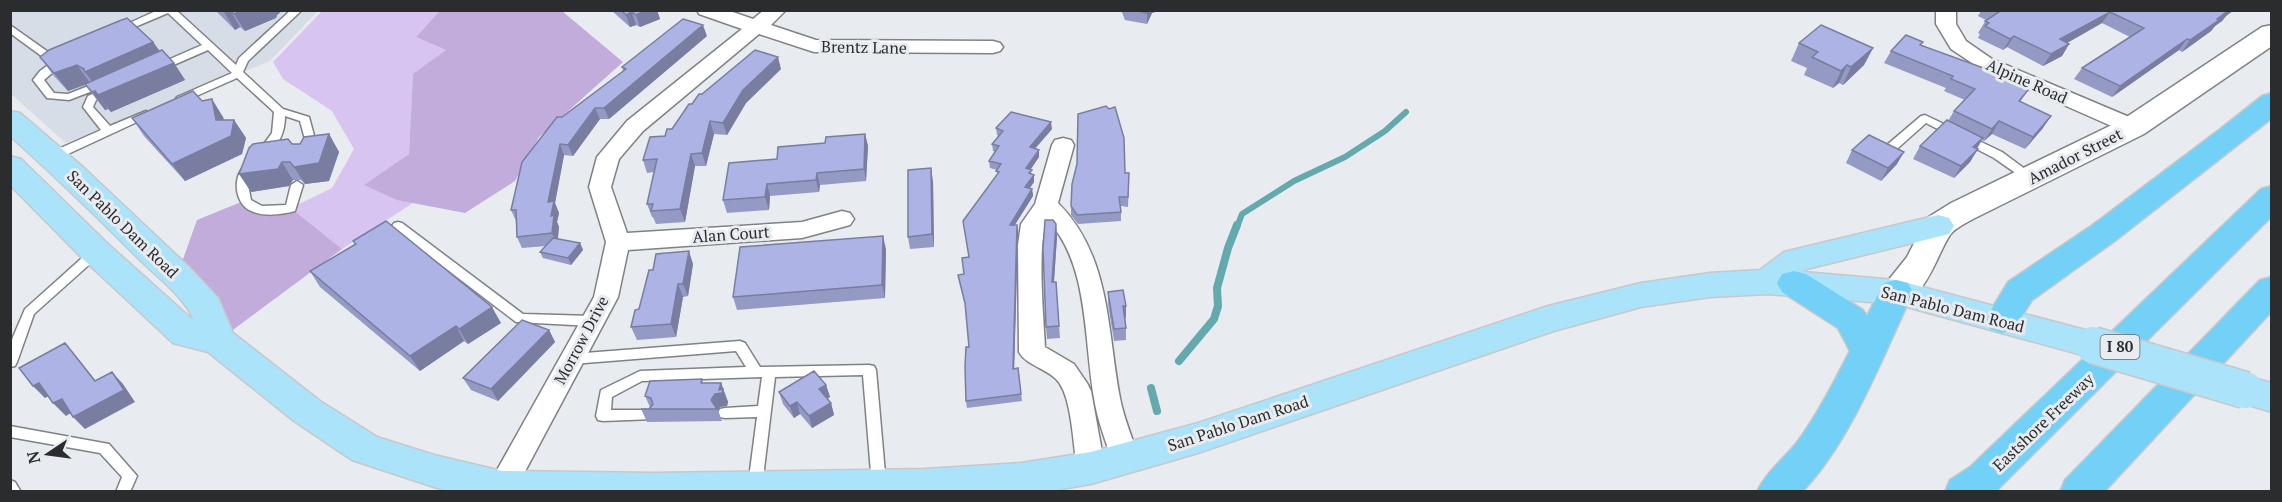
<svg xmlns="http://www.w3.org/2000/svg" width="2282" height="502" font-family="'PT Serif',serif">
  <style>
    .built { fill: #d6dde6 }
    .green { fill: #d8c4f1 }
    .forest { fill: #c2acdc }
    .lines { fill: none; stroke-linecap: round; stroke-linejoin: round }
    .stream-far1 { stroke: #63a9ad; stroke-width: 6 }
    .stream { stroke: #63a9ad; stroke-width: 8 }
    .lane-casing { stroke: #7f8285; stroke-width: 3 }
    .street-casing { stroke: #7f8285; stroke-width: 3 }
    .secondary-casing { stroke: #7f8285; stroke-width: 3 }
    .primary-casing { stroke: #c8c8c9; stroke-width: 3 }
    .highway-casing { stroke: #c8c8c9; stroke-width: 3 }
    .lane { fill: #fff; fill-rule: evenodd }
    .street { fill: #fff; fill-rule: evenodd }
    .secondary { fill: #fff; fill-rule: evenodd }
    .primary { fill: #abe3fa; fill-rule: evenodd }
    .highway { fill: #73d1f7; fill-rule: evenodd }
    .primary-bridge-casing { stroke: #c8c8c9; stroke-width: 39; stroke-linecap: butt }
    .primary-bridge { stroke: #abe3fa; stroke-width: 36 }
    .wall { fill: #959ac5 }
    .shaded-wall { fill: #797da0 }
    .building { fill: #adb3e5; stroke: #797da0; stroke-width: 1.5 }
    .labels { text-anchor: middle; stroke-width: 6; stroke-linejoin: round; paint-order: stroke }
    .shield { fill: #e8ebef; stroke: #646568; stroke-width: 1.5 }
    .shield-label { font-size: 15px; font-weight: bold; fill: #2b2c2e }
    .street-label { font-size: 16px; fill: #2b2c2e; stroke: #e8ebef }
  </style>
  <rect width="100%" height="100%" fill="#e8ebef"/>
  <!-- built -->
  <path class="built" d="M11 11H318L270 61 66 143 11 94Z"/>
  <!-- green -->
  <path class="green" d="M435 10 440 12 416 37 446 50 413 75 409 154 365 185 413 203 342 249 291 208 332 188 354 149 332 111 283 79 273 62 322 11Z"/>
  <!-- forest -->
  <path class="forest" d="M435 11H562L623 62 539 137 515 181 465 213 397 200 364 185 409 154 413 74 446 50 416 37 439 12Z
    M246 200 255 209 291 208 342 249 218 341 177 276 197 220Z"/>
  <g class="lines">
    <!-- stream-far1 -->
    <path class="stream-far1" d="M1237 227 1242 214 1294 181 1345 157 1385 131 1406 112"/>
    <!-- stream -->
    <path class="stream" d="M1179 361 1214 319 1218 306 1217 288 1228 248 1237 225
      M1151 388 1157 411"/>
    <defs>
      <path id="lane" d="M158 10H176L236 65 239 58 291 10H302L248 61 243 72 283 109 309 117 316 143 312 155 308 156 302 152 306 143 300 121 285 116C285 133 279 143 268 155H260L258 152 272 133 274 112 237 78 185 101H177L176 99 177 97 232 73 208 50 162 70H154L153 68 154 66 202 45 168 13 123 32 119 33 114 30Z
        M10 25 58 59H65L66 61 44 80 54 93 68 94 91 85 95 86 96 88 95 90 69 100 47 98 33 80 40 71 51 63 10 33Z
        M109 87 114 90 113 92 96 100 93 107 110 126 146 111 151 114 150 116 55 160H47L45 157 47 154 101 130 83 107 88 96Z
        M1925 115 2002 152 2037 178 2031 182 2027 181 1994 158 1926 123 1889 156H1881L1879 153 1881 150 1921 116Z
        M250 163 256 167 248 185 251 200 262 206 286 205 291 185 297 181 303 185 295 211C281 215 262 217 249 210 233 201 232 170 250 163Z
        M398 222 402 223 523 314 592 316 596 318 598 321 596 324 592 326 516 322 394 229 392 226 394 223Z
        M96 248 100 249 102 252 100 255 34 314 17 362 15 366 10 367V344L25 309 92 249Z
        M740 341 745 343 760 367 869 365 874 366 876 370 886 485 884 489 879 491 874 489 872 485 863 375 775 377 762 486 760 490H750L748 486 757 417 725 418 720 417 718 413 720 409 725 408 758 406 762 377 642 381 612 397 611 410H649L654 411 656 415 654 419 603 421 598 420 596 416 601 390 640 371 746 367 736 351 572 364 567 363 565 359 567 355 572 354Z
        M10 426 109 444 137 476 130 492H116L122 477 100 453 10 437Z
        M10 480 15 482 21 492H10Z"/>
      <path id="street" d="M697 10H727L753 19 764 10H786L771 25 816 40 993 41 1000 43 1003 47 1000 51 993 53 814 52 759 34 643 131 619 159 611 187 627 233 802 222 842 211 850 213 854 219 850 225 802 238 628 250 618 297 514 492H490L488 487 492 479 594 297 606 242 589 187 597 157 627 121 742 29 699 14Z
        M1936 10H1956V24L1966 41 1992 59 2141 122 2144 127 2141 132 2133 134 2125 132 1978 67 1951 49 1936 24Z
        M1063 138 1071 140 1074 145 1058 203C1111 256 1107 330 1120 398 1124 419 1133 440 1140 460L1136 468 1126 472 1116 468 1112 460C1105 439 1097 419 1094 398 1084 342 1089 263 1048 221 1036 238 1044 322 1045 347L1074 364 1087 383 1091 391 1105 468 1101 476 1091 480 1081 476 1077 468C1073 445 1072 394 1056 379 1045 368 1026 365 1019 352L1018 245 1021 224 1035 204 1052 145 1055 140Z"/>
      <path id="secondary" d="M2272 25V46L2144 134 1973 219C1966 223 1955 228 1950 235 1934 259 1923 313 1884 301L1879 292 1907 257 1927 218 1951 203 2122 120 2262 27Z"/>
      <path id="primary" d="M10 111 20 113 84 168 189 267 218 298 233 333 320 401 377 437 434 455 502 471 654 473 925 469 1021 463 1091 452 1198 423 1548 306 1641 283 1710 273 1760 270 1784 252 1938 215 1949 218 1954 226 1949 234 1807 269 1803 272 1896 280 2093 332 2106 335 2111 345 2106 355 2093 358 1896 304 1768 294 1710 297 1641 307 1554 331 1198 453 1091 484 1044 492H452L434 487 352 460 294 421 208 352 173 343 84 260 10 185V156L21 159 108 244 194 321C186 299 160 279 143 263 100 220 56 177 10 136Z
        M2245 376 2272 383V412L2232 400 2227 390 2232 380Z"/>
      <path id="highway" d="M2272 93V118L2116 240 2032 300 2014 329 2002 333 1990 329 1985 320 2008 282 2094 224 2219 130 2262 96Z
        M2272 186V216L1998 489 1995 492H1945L1950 480 1970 467 2261 189Z
        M1794 271 1806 274 1863 310 1867 316 1884 283 1896 280 1908 283 1913 292C1883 356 1851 441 1802 492H1757C1766 472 1785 458 1798 441 1818 413 1834 382 1850 351L1838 328 1782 292 1777 283 1782 274Z
        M2272 277V311L2104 492H2060L2065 480 2260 280Z"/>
    </defs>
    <!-- lane casing -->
    <use href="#lane" class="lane-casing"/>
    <!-- street casing -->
    <use href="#street" class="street-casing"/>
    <!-- secondary casing -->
    <use href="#secondary" class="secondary-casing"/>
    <!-- primary casing -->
    <use href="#primary" class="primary-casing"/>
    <!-- highway casing -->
    <use href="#highway" class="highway-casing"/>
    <!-- lane -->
    <use href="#lane" class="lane"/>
    <!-- street -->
    <use href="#street" class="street"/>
    <!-- secondary -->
    <use href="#secondary" class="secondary"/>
    <!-- primary -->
    <use href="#primary" class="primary"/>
    <!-- highway -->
    <use href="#highway" class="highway"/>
    <defs>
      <path id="primary-bridge" d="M2093 345 2245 390"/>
    </defs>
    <!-- primary-bridge casing -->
    <use href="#primary-bridge" class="primary-bridge-casing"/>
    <!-- primary-bridge -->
    <use href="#primary-bridge" class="primary-bridge"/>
  </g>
  <!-- wall -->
  <path class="wall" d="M215 10H283L277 15 276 18 245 31 240 27 235 30Z
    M611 10H657L660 19 640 27 636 25 630 27Z
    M1121 10H1161L1152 13 1147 24 1125 20Z
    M2234 10 2226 16 2222 21 2215 26 2211 31 2182 52 2179 50 2112 97 2074 79 2082 68 2130 37 2102 23 2067 43 2069 44 2062 56 2043 66 2007 47 2003 50 1978 38 1980 34 1978 33 1986 20 1978 16 1981 11 1980 10Z
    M707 36 609 119H600L573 156 564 155 555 203 559 213 557 222 559 227 558 239 580 243 583 250 571 265 543 258 540 252 546 246 522 248 517 237 516 221 511 210 562 117 623 71 622 67Z
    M153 42 160 51 174 63 185 80 111 112 108 109 105 110 85 85 68 91 53 75 40 57Z
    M1923 42 1921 45 2013 82 2028 90 2020 102 2043 128 2025 149 1992 134 1984 141 1982 140 1970 162 1954 178 1913 159 1920 146 1948 121 1954 111 1965 100 1944 91 1946 88 1884 63 1891 51Z
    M1799 43 1873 48 1864 65 1843 85 1839 83 1833 88 1804 75 1807 68 1791 61Z
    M781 69 746 103 727 135 714 134 706 166H695L685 222 656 224 653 217H652L647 204 654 172 647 173 643 160 672 129 692 104 702 94Z
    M202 101 223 117 224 120H234L246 138 242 154 185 181 144 136 132 118Z
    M996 128 1052 129 1035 149 1039 157 1030 169 1034 182 1030 188 1032 189 1033 196 1015 225H1017L1018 232 1014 368H1018L1022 401 967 408 966 401 969 347 966 307 958 275 964 274 968 257 997 176V170L990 168 989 161 995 152 993 151 992 144 999 136 997 135Z
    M329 134 339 152 329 181 305 184 301 180H293L289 186 251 192 300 144Z
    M865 134 868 146 866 181 820 185 819 192 770 196 769 210 727 213 723 200 777 159 825 143Z
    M1852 150 1897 164 1881 181 1846 163Z
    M1077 164 1125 173 1129 182 1128 207 1121 206V221L1078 224 1071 215V206Z
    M933 181 934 247 910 249 908 237Z
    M1056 224 1057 237 1054 282H1056L1060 338 1047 339 1046 327Z
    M353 241 501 323 468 344 464 341 420 371 320 287 310 271 355 244Z
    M886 249 885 298 737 310 733 297Z
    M693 264 688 296 683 297 676 337 637 340 631 327 639 309Z
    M1108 292 1126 318H1125L1126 328V340L1114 341 1108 304Z
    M549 330 555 342 498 401 471 390 463 378Z
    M702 379 703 383H721L728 402 727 406 720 407 718 410 722 421 647 422 641 409H649L650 407 645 396Z
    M826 385 830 397 827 399 831 403 834 415 812 428 800 414 794 418 783 404 779 392Z"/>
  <!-- shaded-wall -->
  <path class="shaded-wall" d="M229 10H230L240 27 235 30 224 12Z
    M243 10H283L277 15 276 18 245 31 234 14Z
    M647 10H657L660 19 640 27 636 15Z
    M1148 10H1161L1152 13 1147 24V13Z
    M2226 10H2234L2226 16 2222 21 2215 26 2211 31 2182 52 2190 40Z
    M632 12 636 25 630 27 626 15Z
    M2110 12 2102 23 2053 51 2060 39Z
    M703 25 707 36 609 119 604 108Z
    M2014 36 2007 47 2003 50 2010 39Z
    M2187 39 2179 50 2112 97 2120 86Z
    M153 42 165 59 98 89 85 72Z
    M2069 44 2062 56 2043 66 2051 54Z
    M1873 48 1864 65 1843 85 1851 67Z
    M778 57 781 69 746 103 727 135 723 123 743 90Z
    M174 63 185 80 111 112 98 95Z
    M77 65 90 83 68 91 54 73Z
    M1847 65 1839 83 1833 88 1841 71Z
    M95 91 108 109 105 110 92 92Z
    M212 99 223 117 228 138 234 120 246 138 242 154 185 181 172 164 216 120Z
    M595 108 600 119 573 156 568 145Z
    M2051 116 2043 128 2025 149 2033 137Z
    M710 121 714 134 706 166 702 153Z
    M1999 121 1992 134 1984 141 1992 129Z
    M1051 122 1052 129 1030 154V147Z
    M329 134 339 152 329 181 305 184 294 167Z
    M865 134 868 146 866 181 864 169Z
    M1983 138 1975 151 1973 147Z
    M560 144 564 155 555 203 559 213 557 222 559 227 557 244 552 233 551 216 548 202Z
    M1978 149 1970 162 1954 178 1961 166Z
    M1039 150V157L1027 175 1026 168Z
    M1904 152 1897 164 1881 181 1888 168Z
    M691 154 695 166 685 222 680 209Z
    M282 162 293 180 289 186 251 192 239 174Z
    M931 168 933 181 934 247 932 234Z
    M817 173 820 185 819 192 816 180Z
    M1034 175V182L1025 194V187Z
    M767 184 770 196 769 210 765 197Z
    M1032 189 1033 196 1010 232V225Z
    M1056 224 1057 237 1053 294 1052 282Z
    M1017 225 1018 232 1014 376 1013 369Z
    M883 236 886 249 885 298 882 285Z
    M580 243 583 250 571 265 568 258Z
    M689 251 693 264 688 296 683 284Z
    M678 284 683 297 676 337 671 324Z
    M1123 306H1126V318L1123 319Z
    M492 307 501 323 468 344 459 329Z
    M456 326 464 341 420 371 410 356Z
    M549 330 555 342 498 401 491 389Z
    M65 343 76 356 106 394 95 381Z
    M112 372 123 384 135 402 85 429 73 417Z
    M39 383 51 395 45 398 33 386Z
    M721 383 728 402 727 406 720 407 718 410 711 400 719 390Z
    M826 385 830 397 822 402 819 389Z
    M62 399 74 411 66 416 53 403Z
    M797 402 800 414 794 418 790 406Z
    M831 403 834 415 812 428 809 416Z"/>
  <!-- building -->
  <path class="building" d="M230 10H243L234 14Z
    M621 10H647L636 15 632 12 626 15Z
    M1134 10H1148L1147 13Z
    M1996 10H2229L2217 19 2219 20 2190 40 2187 39 2120 86 2082 68 2144 28 2110 12 2060 39 2069 44 2051 54 2014 36 2010 39 1985 26 1989 23 1985 21 1999 12Z
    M127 18 153 42 85 72 84 69 77 65 54 73 40 57 49 50 119 21Z
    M683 19 703 25 604 108H595L568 145 560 144 548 202 554 201 551 216 554 215 552 233 517 237 516 210H511L522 162 557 117H562L626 69 622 67Z
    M1821 25 1873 48 1851 67 1847 65 1841 71 1812 57 1818 52 1799 43Z
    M1906 35 1923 42 1920 45 2014 79 2012 81 2028 90 2019 101 2051 116 2033 137 1999 121 1992 129 1954 111 1975 89 1951 79 1953 76 1891 51Z
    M162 50 174 63 98 95 95 91 92 92 85 84Z
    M755 50 778 57 743 90 723 123 710 121 702 153 691 154 680 209 651 211 653 204H647L657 159 643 160 650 137 665 136 667 129H672L689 104H692L699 94H702Z
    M193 91 202 101 212 99 216 120H234L231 136 172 164 132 118Z
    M1106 106 1109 109 1115 107 1124 138 1125 173H1129L1128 197H1119L1121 212 1077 215 1071 206 1072 184 1077 164 1078 114Z
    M1011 112 1051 122 1030 147 1039 150 1026 168 1032 170 1029 173 1034 175 1025 187 1032 189 1010 225H1017L1013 369 1018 368 1021 394 966 401 965 366 966 347H969L965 303 958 275 964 274 962 258 969 257 963 221 999 172 996 171 1001 164 989 161 999 146 992 144 1003 131 996 128Z
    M1947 120 1983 138 1973 147 1978 149 1961 166 1920 146Z
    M329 134 319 163 294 167 290 162H282L278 169 239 174 249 148 253 144 288 139 292 144H300L304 137Z
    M865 134 864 169 817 173 816 180 767 184 765 197 723 200 729 163 777 159 778 147 825 143 826 137Z
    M1869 135 1904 152 1888 168 1852 150Z
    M931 168 932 234 908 237V170Z
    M1045 220H1053L1056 224 1052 282H1056L1059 326 1046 327 1043 249Z
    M386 221 492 307 459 329 456 326 410 356 310 271 356 244 353 241Z
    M883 236 882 285 733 297 740 247Z
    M553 238 580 243 568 258 540 252Z
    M689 251 683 284H678L671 324 631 327 635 310 639 309 649 270H653L656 254Z
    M1123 290 1126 306H1123L1126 328 1114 329 1108 292Z
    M522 320 549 330 491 389 463 378Z
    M65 343 95 381 112 372 124 390 73 417 62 399 53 403 39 383 33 386 19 368Z
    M814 371 826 385 819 389 831 403 809 416 797 402 790 406 779 392Z
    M702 379 701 383H721L719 390 723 389 722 393 715 394 711 400 717 409H641H649L653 404 651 398 645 396 650 381Z"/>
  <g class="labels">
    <!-- shield labels -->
    <rect class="shield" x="2100.5" y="335" width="39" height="24" rx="4.5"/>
    <g class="shield-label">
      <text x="2120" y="352">I 80</text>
    </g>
    <!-- street labels -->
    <g class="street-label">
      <text transform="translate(864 47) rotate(1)" y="6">Brentz Lane</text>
      <text transform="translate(2027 81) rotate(24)" y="6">Alpine Road</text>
      <text transform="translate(2075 156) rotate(-27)" y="6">Amador Street</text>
      <text transform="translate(123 224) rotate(44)" y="6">San Pablo Dam Road</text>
      <text transform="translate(731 234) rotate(-4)" y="6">Alan Court</text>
      <text transform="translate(1953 309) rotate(14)" y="6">San Pablo Dam Road</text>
      <text transform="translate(581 340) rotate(-62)" y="6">Morrow Drive</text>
      <text transform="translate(2043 422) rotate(-44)" y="6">Eastshore Freeway</text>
      <text transform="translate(1238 423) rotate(-18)" y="6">San Pablo Dam Road</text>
    </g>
  </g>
  <!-- border -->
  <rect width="2282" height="502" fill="none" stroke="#2b2c2e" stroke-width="24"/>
  <!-- north arrow -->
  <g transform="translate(48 454) rotate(257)" stroke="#e8ebef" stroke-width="4.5" paint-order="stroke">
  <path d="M0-4.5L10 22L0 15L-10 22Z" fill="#2b2c2e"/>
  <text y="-9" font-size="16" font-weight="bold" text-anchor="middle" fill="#2b2c2e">N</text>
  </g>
</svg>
